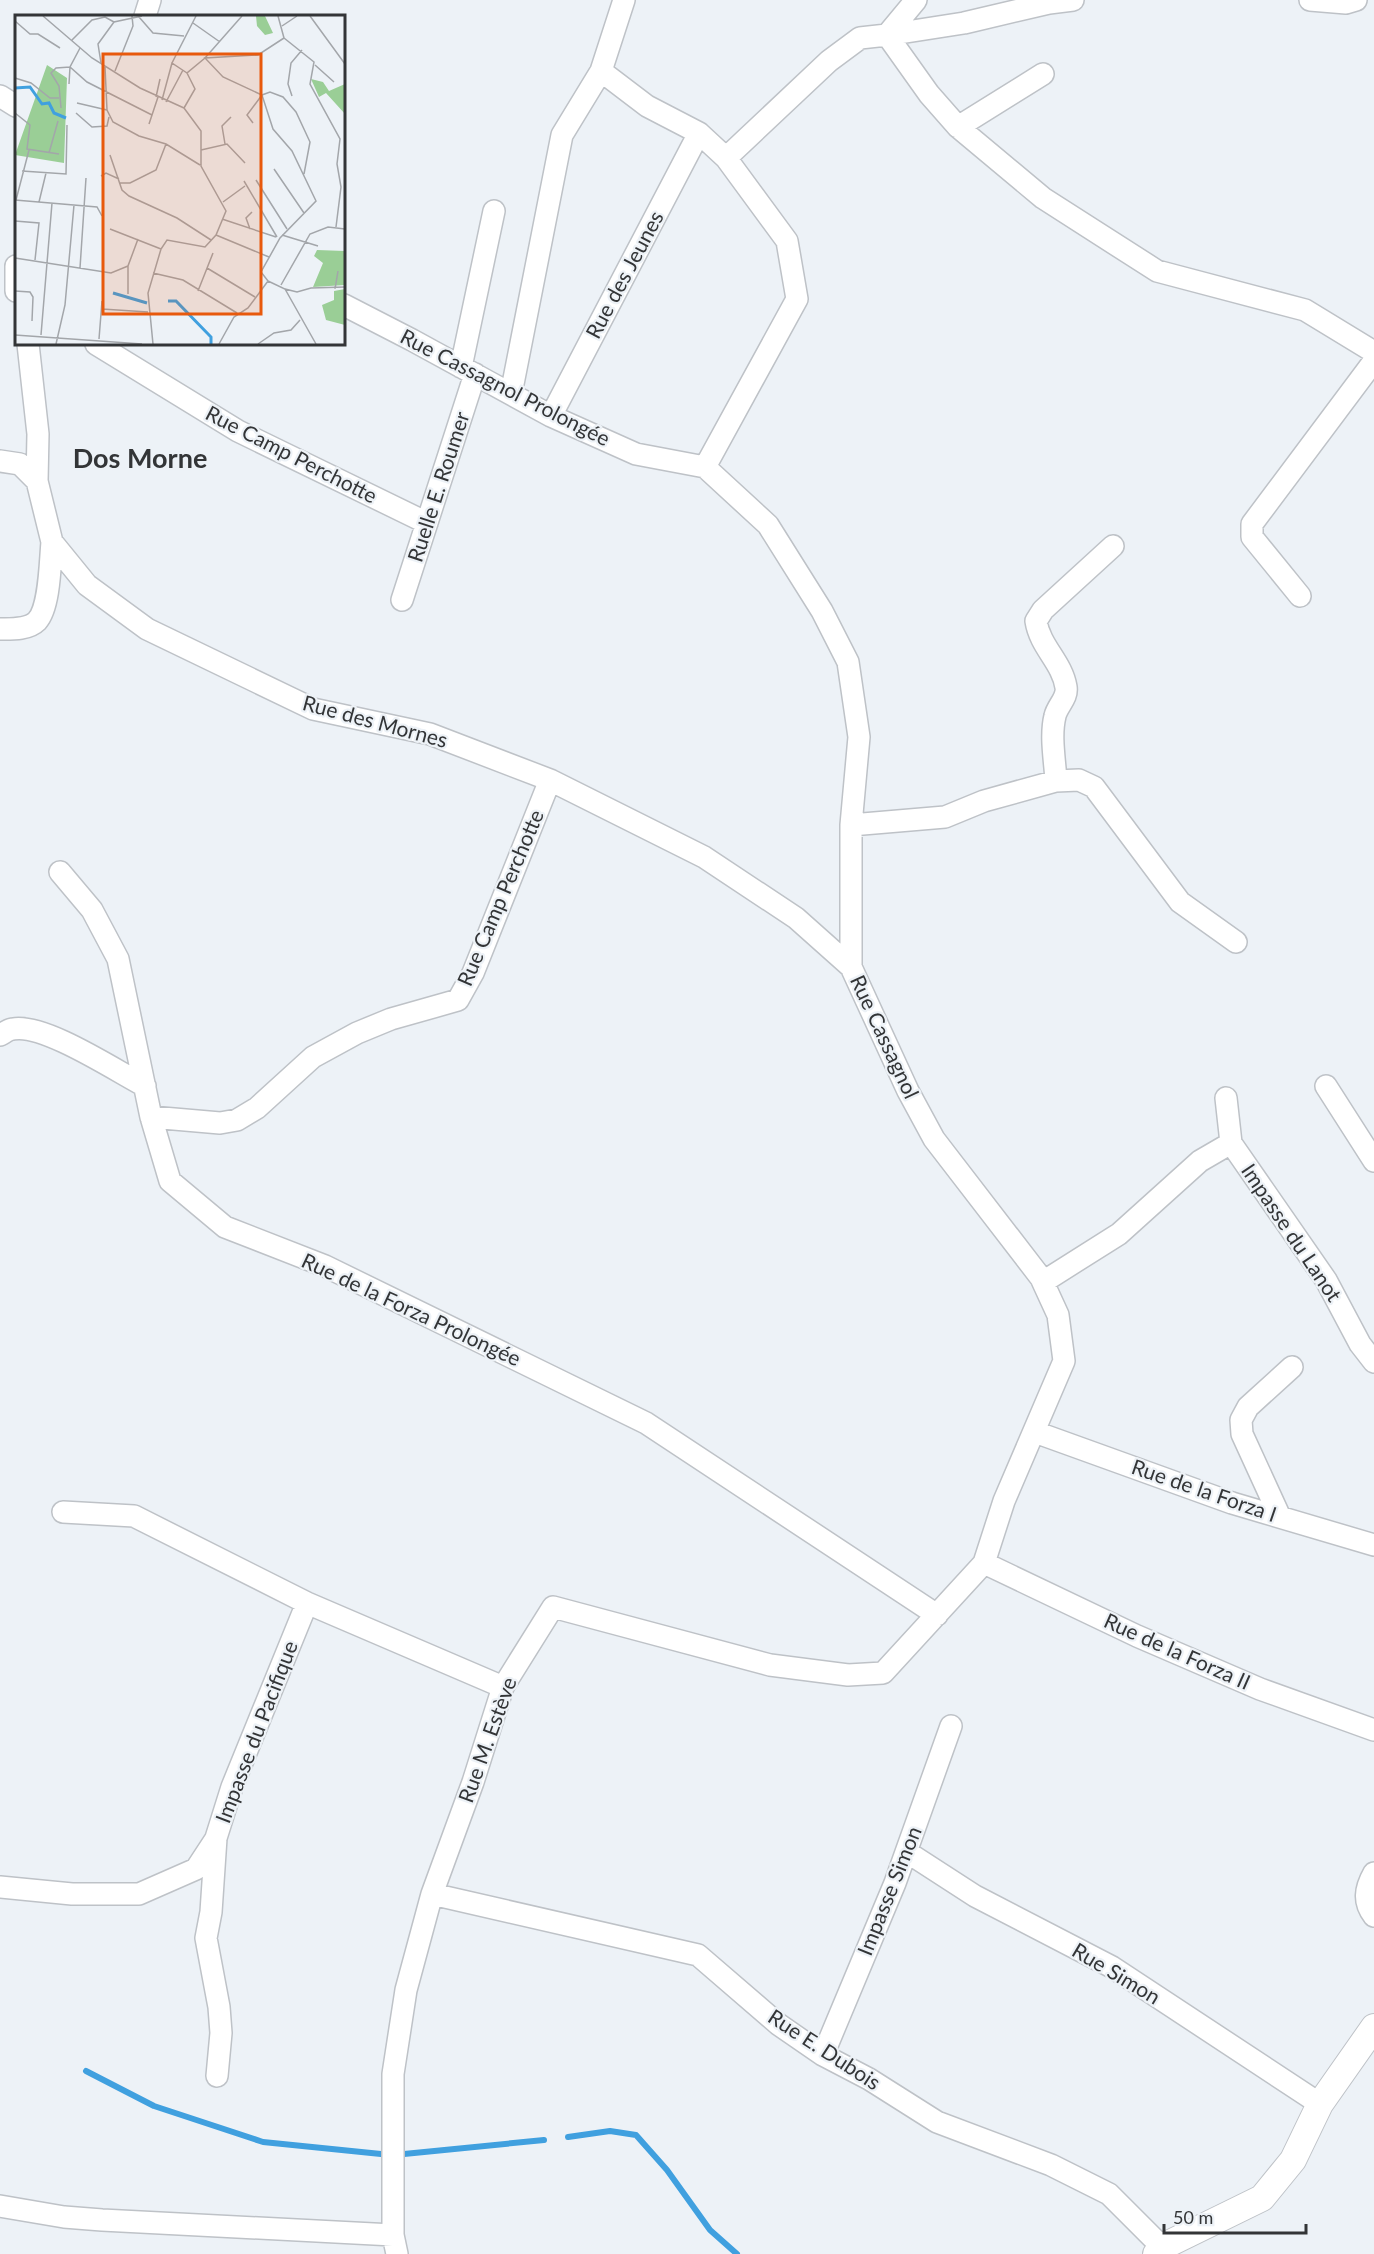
<svg xmlns="http://www.w3.org/2000/svg" width="1374" height="2254" font-family="Lato,sans-serif">
  <style>
    .lines { fill: none; stroke-linecap: round; stroke-linejoin: round }
    .stream { stroke: #40a0df; stroke-width: 6 }
    .minor-casing { stroke: #bec2c7; stroke-width: 24 }
    .tertiary-casing { stroke: #bec2c7; stroke-width: 28 }
    .minor { stroke: #fff; stroke-width: 21 }
    .tertiary { stroke: #fff; stroke-width: 26 }
    .labels { text-anchor: middle; stroke-width: 4.5; stroke-linejoin: round; paint-order: stroke }
    .street-label { font-size: 21px; fill: #333537; stroke: #edf2f7 }
    .district-label { font-size: 27px; font-weight: bold; fill: #333537; stroke: #edf2f7 }
    .inset-river { fill: none; stroke: #40a0df; stroke-width: 3 }
    .inset-road { fill: none; stroke: #a3a6aa; stroke-width: 1.5 }
    .view { fill: #e8590c; fill-opacity: 0.15; stroke: #e8590c; stroke-width: 3 }
    .inset-edge { fill: none; stroke: #333537; stroke-width: 3 }
  </style>
  <rect width="100%" height="100%" fill="#edf2f7"/>
  <g class="lines">
    <!-- stream -->
    <path class="stream" d="M86 2071 154 2106 263 2142 381 2154
      M568 2137 610 2131 636 2135 667 2170 710 2230 737 2254
      M404 2154 544 2140"/>
    <defs>
      <path id="minor" d="M624 0 601 71 647 106 699 133 726 158
        M1073 0 1049 3 964 23 887 35 929 94 958 127 1043 198 1157 271 1305 310 1374 352
        M1310 0 1346 3 1356 0
        M145 16 150 0
        M0 96 16 106
        M958 127 1043 74
        M16 266V291
        M344 305 412 340 551 416 636 454 705 467
        M28 344 38 434 37 481 52 542 87 585 147 629 313 709 430 734 550 780 704 857 796 918 851 967
        M96 344 238 431 427 523
        M461 367 494 211
        M511 394 562 135 601 71
        M551 416 699 133
        M0 461 20 464 37 481
        M705 467 797 299 787 241 726 158 829 61 860 38 887 35 916 0
        M1300 596 1252 537V524L1374 361
        M402 600 475 374
        M0 629C11 629 28 630 37 621 50 607 50 562 52 542
        M1056 781C1055 761 1050 736 1055 716 1057 706 1068 698 1066 687 1062 662 1040 647 1036 621L1043 610 1113 546
        M851 825 945 817 984 801 1056 781 1079 780 1094 787 1180 902 1236 942
        M60 872 92 910 118 959 151 1117 170 1181 225 1227 325 1266 646 1423 937 1615
        M0 1035C4 1033 9 1029 13 1029 44 1023 116 1071 145 1086
        M1326 1086 1374 1161
        M1226 1098 1231 1143 1326 1280 1360 1344 1374 1362
        M151 1117 220 1123 237 1120 257 1108 313 1057 357 1033 391 1019 458 1000 473 973 550 780
        M1043 1282 1119 1234 1200 1161 1231 1143
        M1035 1432 1232 1503 1374 1545
        M63 1512 134 1516 307 1603 503 1687
        M1280 1517 1242 1434 1241 1420 1248 1407 1292 1367
        M984 1563 1137 1636 1260 1689 1374 1730
        M907 1852 975 1896 1112 1967 1320 2104
        M1374 1873C1365 1889 1363 1902 1374 1916
        M0 1887 72 1894H139L196 1869 215 1840
        M432 1894 698 1955 778 2024 823 2055 869 2079 937 2122 1051 2165 1109 2194 1162 2247
        M823 2055 895 1883 951 1726
        M217 2076 221 2033 219 2007 206 1938 211 1912 216 1838 232 1787 307 1603
        M0 2206 64 2217 102 2220 393 2235
        M397 2254 393 2235V2074L406 1990 432 1894 473 1782 503 1687 553 1607 770 1665 848 1675 883 1673 984 1563 1004 1501 1064 1361 1058 1315 1041 1278 934 1139 908 1091 851 967V825L859 737 848 662 822 611 768 525 705 467"/>
      <path id="tertiary" d="M1156 2254 1162 2247 1262 2198 1293 2160 1320 2104 1374 2027"/>
    </defs>
    <!-- minor casing -->
    <use href="#minor" class="minor-casing"/>
    <!-- tertiary casing -->
    <use href="#tertiary" class="tertiary-casing"/>
    <!-- minor -->
    <use href="#minor" class="minor"/>
    <!-- tertiary -->
    <use href="#tertiary" class="tertiary"/>
  </g>
  <g class="labels">
    <!-- street labels -->
    <g class="street-label">
      <text transform="translate(625 275) rotate(-62)" y="7">Rue des Jeunes</text>
      <text transform="translate(505 388) rotate(27)" y="7">Rue Cassagnol Prolongée</text>
      <text transform="translate(291 455) rotate(27)" y="7">Rue Camp Perchotte</text>
      <text transform="translate(439 487) rotate(-72)" y="7">Ruelle E. Roumer</text>
      <text transform="translate(375 722) rotate(15)" y="7">Rue des Mornes</text>
      <text transform="translate(501 898) rotate(-67)" y="7">Rue Camp Perchotte</text>
      <text transform="translate(884 1037) rotate(65)" y="7">Rue Cassagnol</text>
      <text transform="translate(1291 1233) rotate(56)" y="7">Impasse du Lanot</text>
      <text transform="translate(411 1310) rotate(25)" y="7">Rue de la Forza Prolongée</text>
      <text transform="translate(1204 1491) rotate(19)" y="7">Rue de la Forza I</text>
      <text transform="translate(1177 1652) rotate(24)" y="7">Rue de la Forza II</text>
      <text transform="translate(257 1732) rotate(-69)" y="7">Impasse du Pacifique</text>
      <text transform="translate(488 1740) rotate(-70)" y="7">Rue M. Estève</text>
      <text transform="translate(890 1891) rotate(-68)" y="7">Impasse Simon</text>
      <text transform="translate(1116 1974) rotate(31)" y="7">Rue Simon</text>
      <text transform="translate(824 2050) rotate(33)" y="7">Rue E. Dubois</text>
    </g>
    <!-- district labels -->
    <g class="district-label">
      <text x="140" y="468">Dos Morne</text>
    </g>
  </g>
  <!-- overview -->
  <g transform="translate(15 15)">
    <rect width="330" height="330" fill="#edf2f7"/>
    <path d="M241 1H250L258 18 250 20 242 11ZM32 50 52 63 49 148 0 140ZM296 64 308 67 314 76 330 69V99L311 78 304 82ZM302 235 330 236V270L298 272 308 248 299 241ZM330 274V310L311 305 307 290 319 285V276Z" fill="#9ace96"/>
    <path class="inset-river" d="M0 73 15 72 27 89 34 88 39 98 51 103M98 278 132 288M153 286H161L196 322V329"/>
    <path class="inset-road" d="M28 1 77 43 125 73 169 93M263 1 269 23M295 1 330 49M124 2 138 18 169 21M0 6 15 19H23L45 33M178 8 205 27M267 11 282 1M269 23 299 47 295 69 325 124 322 149 326 172 321 212M57 25 77 5 90 2 99 7M86 48 83 29 99 7 127 1M300 50 319 67M90 52 92 95 98 107 124 121 151 129 185 150M100 56 118 11 117 1M172 58 157 48 181 1M0 63 16 68 35 83H44M54 69 55 52 65 33M277 81 273 69 276 48 287 35M141 82 145 64M147 85 157 48M151 87 168 55M62 88 92 95M46 93 44 71 36 58 41 53 55 52 72 67 137 100M169 93 180 74 172 58 190 43 227 1M0 98 15 110 12 134 44 139M61 98 77 112 92 111 94 102M238 108 232 100 247 80 255 77 268 82 281 97 295 127 289 159M134 109 143 82M210 129 207 111 216 102M186 135 212 129 230 148M34 138 43 106M95 140 107 175 114 181 162 203 196 225M259 154 289 198M7 156 51 159 52 110M86 161 91 158 104 164M241 165 272 214M229 166 262 222M105 168H115L141 155 151 129M0 185 82 192 87 201M1 185 14 135M24 187 31 158M208 187 230 171M207 204 261 222M0 206 24 208 20 245M95 214 146 234M235 214 231 203 237 197M201 220 254 242M267 220 303 231M0 243 96 258 113 251M65 253 71 163M192 253 240 282M138 258 168 265 222 298M253 266 246 257 265 223 301 186 277 136 258 114 247 80 208 62 190 43 243 40 269 23M253 266 270 274 301 329M266 270 295 219 313 212 330 214M270 274 282 277 296 273 330 272M320 274 323 256M0 276 15 277 18 282 17 306M183 276 198 238M113 279V251L123 224M87 294 133 297M0 320 127 329M26 320 37 188M84 324 87 286M41 329 50 290 59 190M138 329 133 278 146 234 152 225 190 232 201 220 211 196 186 151V116L169 93M204 329 219 302 233 293 253 266M243 329 259 318 276 315 285 305"/>
    <path class="view" d="M88 39H246V299H88Z"/>
    <rect width="330" height="330" class="inset-edge"/>
  </g>
  <!-- scale -->
  <path d="M1164 2224v9h142v-9" fill="none" stroke="#333537" stroke-width="3"/>
  <text x="1173" y="2224" font-size="18" fill="#333537" stroke="#edf2f7" stroke-width="4.5" paint-order="stroke">50 m</text>
</svg>
